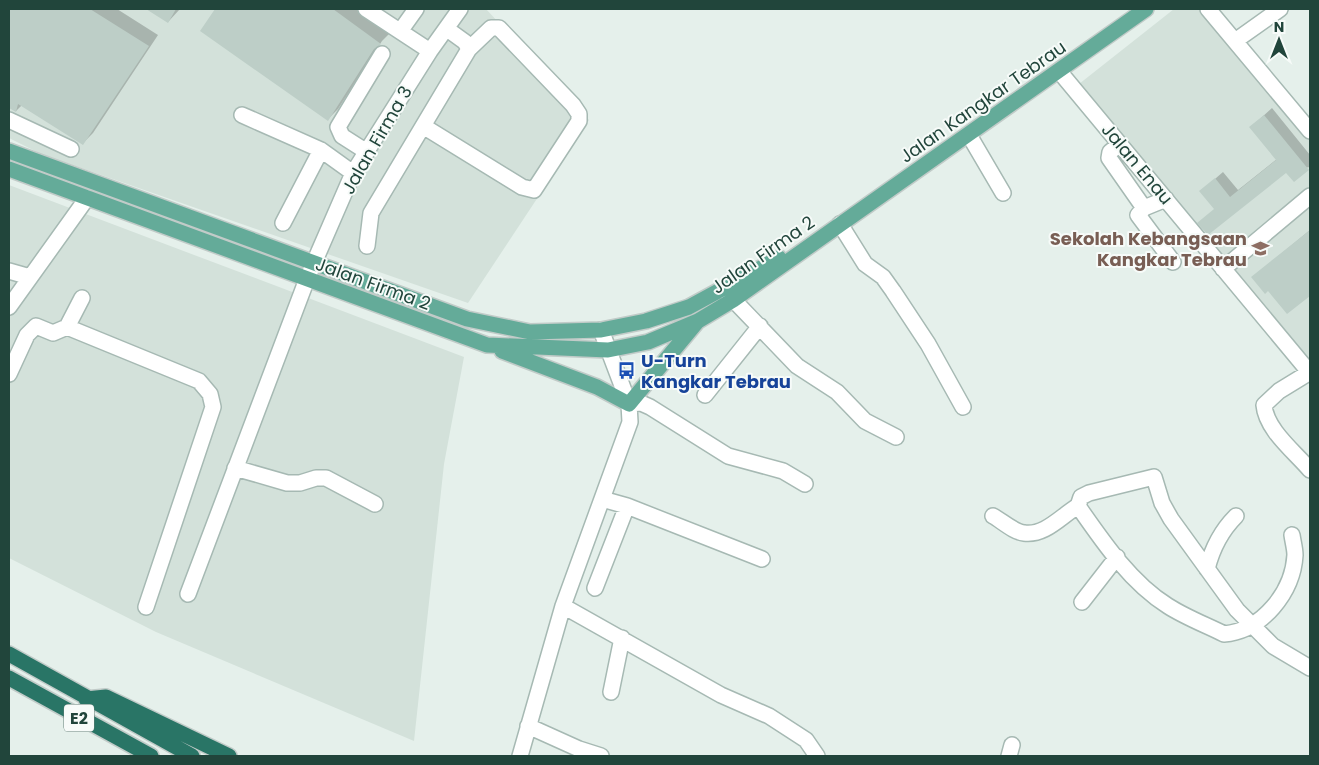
<svg xmlns="http://www.w3.org/2000/svg" width="1319" height="765" font-family="Poppins,sans-serif">
  <style>
    .built { fill: #d3e1da }
    .shadow { fill: #0003 }
    .building { fill: #bdcec7 }
    .lines { fill: none; stroke-linecap: round; stroke-linejoin: round }
    .minor-casing { stroke: #a6b9b3; stroke-width: 18 }
    .major-casing { stroke: #c1cbc8; stroke-width: 18 }
    .highway-casing { stroke: #c1cbc8; stroke-width: 18 }
    .minor { stroke: #fff; stroke-width: 15 }
    .major { stroke: #64ab99; stroke-width: 15 }
    .highway { stroke: #297566; stroke-width: 15 }
    .labels { text-anchor: middle; stroke-width: 4; stroke-linejoin: round; paint-order: stroke }
    .shield { fill: #f7fbf9; stroke: #617c74; stroke-width: 1 }
    .shield-label { font-size: 16px; font-weight: bold; fill: #21453b }
    .street-label { font-size: 18px; fill: #21453b; stroke: #f7fbf9 }
    .education-label { font-size: 18px; font-weight: bold; fill: #785e54; stroke: #f7fbf9; text-anchor: end }
    .transit-label { font-size: 18px; font-weight: bold; fill: #164399; stroke: #f7fbf9; text-anchor: start }
  </style>
  <rect width="100%" height="100%" fill="#e5f0eb"/>
  <!-- built -->
  <path class="built" d="M9 9H486L589 120 468 303 41 154 9 138Z
    M1174 9H1205L1310 140V357L1303 363 1079 84Z
    M9 185 464 357 444 464 414 741 156 632 9 558Z"/>
  <!-- shadow -->
  <path class="shadow" d="M9 9H117L158 35 93 133 83 143 22 105 16 111 9 106Z
    M148 9H180L168 22Z
    M216 9H358L390 33 382 41 338 109 328 119 202 31Z
    M1272 108 1310 155V167L1286 171 1215 208 1201 191 1223 172 1238 190 1277 159 1251 127Z
    M1310 230V294L1287 313 1269 289 1253 277Z"/>
  <!-- building -->
  <path class="building" d="M9 9H90L149 46 83 145 18 104 16 112 9 108Z
    M146 9H176L168 23Z
    M215 9H333L381 44 374 49 328 121 200 31Z
    M1264 115 1309 170 1294 182 1286 173 1208 235 1197 223 1214 209 1199 191 1215 178 1230 197 1276 160 1249 127Z
    M1310 230V296L1287 314 1268 291 1265 294 1251 277Z"/>
  <g class="lines">
    <defs>
      <path id="minor" d="M366 9 430 51
        M1208 9 1310 131
        M401 30 416 9
        M1235 41 1280 9
        M1059 71 1310 373
        M242 115 321 150 353 173
        M9 120 71 149
        M423 126 522 187 534 190 579 121V114L573 105 499 28H491L469 49
        M969 135 1003 193
        M1120 144 1110 152 1109 158 1144 208
        M367 152 342 136 338 127 382 54
        M1166 199 1144 208 1138 215 1173 262
        M283 223 321 150
        M840 224 865 264 883 277 893 291 928 344 963 407
        M367 246 371 213 469 49 465 42 447 29
        M1223 269 1310 196
        M9 271 30 277
        M724 290 797 366 837 392 865 421 896 437
        M9 307 87 198
        M67 327 199 381 210 394 213 407 146 607
        M1310 372 1279 391 1264 405C1266 430 1295 452 1310 470
        M9 374 27 335 36 326 53 333 67 327 82 298
        M705 395 760 326
        M629 404 641 403 650 407 728 456 783 471 805 484
        M235 468 287 483H300L316 478H326L375 504
        M602 499 627 506 762 559
        M1078 506C1103 542 1131 583 1168 606 1185 617 1206 625 1224 634 1262 631 1293 592 1295 555 1295 549 1293 542 1292 535
        M993 516C1002 521 1014 532 1024 533 1045 536 1061 516 1078 506L1081 497 1089 493 1154 477 1162 503 1171 519 1237 610 1273 646 1310 668
        M1207 569C1212 549 1221 531 1236 516
        M595 588 627 506
        M188 594 307 279 353 173 430 51 460 9
        M1082 602 1117 557
        M563 606 721 695 769 716 806 740 817 756
        M611 692 622 638
        M528 726 579 749 601 756
        M520 756 563 606 630 422 629 404 601 330
        M1009 756 1012 745"/>
      <path id="major" d="M9 151 467 319 530 332 601 330 646 321 689 307 779 258
        M9 169 487 345 608 350 648 342 698 321 733 300 1146 9
        M502 351 597 387 629 404 697 322"/>
      <path id="highway" d="M9 654 192 756
        M9 678 151 756
        M86 699 106 697 229 756"/>
    </defs>
    <!-- minor casing -->
    <use href="#minor" class="minor-casing"/>
    <!-- major casing -->
    <use href="#major" class="major-casing"/>
    <!-- highway casing -->
    <use href="#highway" class="highway-casing"/>
    <!-- minor -->
    <use href="#minor" class="minor"/>
    <!-- major -->
    <use href="#major" class="major"/>
    <!-- highway -->
    <use href="#highway" class="highway"/>
  </g>
  <!-- icons -->
  <defs>
    <symbol id="school-bare" viewBox="-9 -9 18 18"><path d="M0-5L7-2L0 1L-7-2ZM-4 1L0 2.5L4 1V4Q0 6-4 4Z" fill="#8d6e63" stroke="#f7fbf9" stroke-width="2.5" paint-order="stroke"/></symbol>
    <symbol id="bus-bare" viewBox="-9 -9 18 18"><path d="M-5-6H5V4H4V6H2V4H-2V6H-4V4H-5ZM-3.5-4V0h7V-4ZM-3.5 1.2v1.5H-2V1.2ZM2 1.2v1.5H3.5V1.2Z" fill="#1a4fb4" stroke="#f7fbf9" stroke-width="2.5" paint-order="stroke"/></symbol>
  </defs>
  <g fill-rule="evenodd">
    <use href="#school-bare" x="1248" y="236" width="25" height="25"/>
    <use href="#bus-bare" x="614" y="358" width="25" height="25"/>
  </g>
  <g class="labels">
    <!-- shield labels -->
    <rect class="shield" x="64" y="704.5" width="30" height="27" rx="4"/>
    <g class="shield-label">
      <text x="79" y="724">E2</text>
    </g>
    <!-- street labels -->
    <g class="street-label">
      <text transform="translate(983 102) rotate(-35)" y="6">Jalan Kangkar Tebrau</text>
      <text transform="translate(377 140) rotate(-60)" y="6">Jalan Firma 3</text>
      <text transform="translate(1137 164) rotate(50)" y="6">Jalan Enau</text>
      <text transform="translate(763 255) rotate(-35)" y="6">Jalan Firma 2</text>
      <text transform="translate(373 284) rotate(20)" y="6">Jalan Firma 2</text>
    </g>
    <!-- education labels -->
    <g class="education-label">
      <text x="1247" y="245">Sekolah Kebangsaan<tspan x="1247" dy="21">Kangkar Tebrau</tspan></text>
    </g>
    <!-- transit labels -->
    <g class="transit-label">
      <text x="641" y="367">U-Turn<tspan x="641" dy="21">Kangkar Tebrau</tspan></text>
    </g>
  </g>
  <!-- border -->
  <rect width="1319" height="765" fill="none" stroke="#21453b" stroke-width="20"/>
  <!-- north arrow -->
  <g transform="translate(1279 40)" stroke="#f7fbf9" stroke-width="4" paint-order="stroke">
  <path d="M0-4L9 19L0 12L-9 19Z" fill="#21453b"/>
  <text y="-8" font-size="14" font-weight="bold" text-anchor="middle" fill="#21453b">N</text>
  </g>
</svg>
